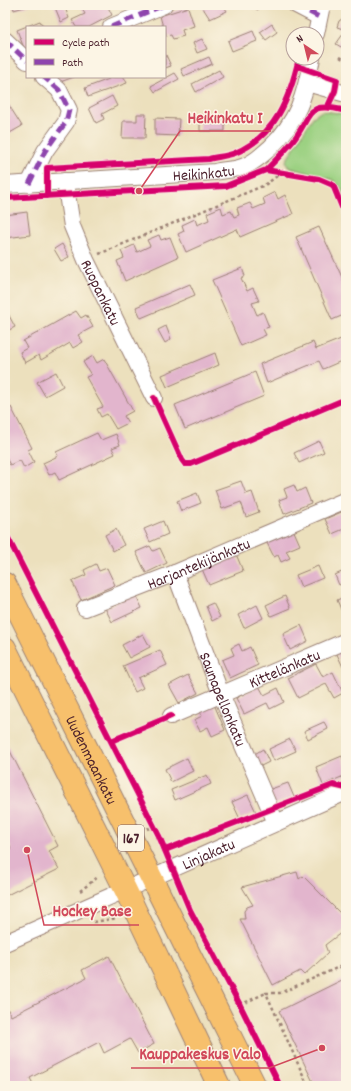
<svg xmlns="http://www.w3.org/2000/svg" width="351" height="1091" font-family="Dekko,sans-serif">
  <style>
    .green { fill: #9cd182; stroke: #737856 }
    .building { fill: #e2b5cd }
    .lines { fill: none; stroke-linecap: round; stroke-linejoin: round }
    .street-casing { stroke: #9b8074; stroke-width: 18 }
    .primary-casing { stroke: #9b8074; stroke-width: 24 }
    .path { stroke: #9b8074; stroke-width: 2.5; stroke-dasharray: 3 3; stroke-linecap: butt }
    .street { stroke: #fff; stroke-width: 16 }
    .primary { stroke: #f7c06c; stroke-width: 22 }
    .quiet { stroke: #8e44ad; stroke-width: 5; stroke-dasharray: 10 5; stroke-linecap: butt }
    .cycleway-casing { stroke: #fcf5e5; stroke-width: 8 }
    .cycleway { stroke: #d6006c; stroke-width: 6 }
    .labels { text-anchor: middle; stroke-width: 3; stroke-linejoin: round; paint-order: stroke }
    .shield { fill: #fcf5e5; stroke: #7f5f63; stroke-width: 1 }
    .shield-label { font-size: 15px; font-weight: bold; fill: #4a1f2b }
    .street-label { font-size: 16px; fill: #4a1f2b; stroke: #fcf5e5 }
    .leader { fill: none; stroke: #d1495b; stroke-width: 1.5 }
    .callout-dot { fill: #d1495b; stroke: #fcf5e5; stroke-width: 1.5 }
    .callout-label { font-size: 17px; text-anchor: middle; font-weight: bold; fill: #d1495b; stroke: #fcf5e5; stroke-width: 3; stroke-linejoin: round; paint-order: stroke }
  </style>
  <rect width="100%" height="100%" fill="#fcf5e5"/>
  <filter id="ink" filterUnits="userSpaceOnUse"><feTurbulence type="fractalNoise" baseFrequency=".025" numOctaves="2"/><feDisplacementMap in="SourceGraphic" scale="8" xChannelSelector="R" yChannelSelector="G"/><feConvolveMatrix kernelMatrix="1 2 1 2 8 2 1 2 1" color-interpolation-filters="sRGB"/></filter>
  <filter id="wash" filterUnits="userSpaceOnUse"><feTurbulence type="fractalNoise" baseFrequency=".012" numOctaves="4" result="noise"/><feDisplacementMap in="SourceGraphic" scale="16" xChannelSelector="R" yChannelSelector="G"/><feGaussianBlur stdDeviation="0.9" result="paint"/><feColorMatrix in="noise" values="0 0 0 0 0 0 0 0 0 0 0 0 0 0 0 0 0 1.4 0 .05"/><feComposite in="paint" operator="in"/></filter>
  <g filter="url(#wash)">
    <rect width="100%" height="100%" fill="#ece0bd"/>
    <!-- green -->
    <path class="green" d="M322 111 346 114V203L341 188 333 180 288 167 286 161 313 117Z"/>
    <g id="blocks">
      <!-- building -->
      <path class="building" d="M13 5H31L14 10Z
        M54 5H64L69 18 61 22Z
        M80 5H107L112 15 89 27H76L72 20 85 14Z
        M125 5H142L128 11Z
        M201 5H223L227 11 210 19Z
        M254 5H265L257 10Z
        M188 7 194 26 182 30 184 36 173 39 171 35 166 36 165 27H163L160 16Z
        M346 16V44L341 47 336 44 346 30 337 27 339 21Z
        M40 21 43 27H27V56L17 30Z
        M272 24 277 32 266 40 260 32Z
        M253 31 257 41 232 51 228 41Z
        M202 39 207 49 197 53 193 43Z
        M166 55 171 66 165 68V56Z
        M209 57 212 64 184 76 181 69Z
        M219 70 223 77 196 92 192 84Z
        M175 73 179 79 155 92 151 86Z
        M58 77H74L60 82Z
        M108 77H124L127 83 88 97 85 88 109 79Z
        M112 96 117 106 102 114 104 119 96 123 89 108Z
        M5 99 22 126 8 134 5 129Z
        M137 114H146L145 138H122L123 121H137Z
        M200 115H225V131H200Z
        M155 118 179 119 178 136 155 135Z
        M275 192 278 199 285 195 293 214 240 237 237 229 186 252 178 234 184 231 182 225 195 219 197 225 209 220 207 213 221 207 223 214 231 211 234 217 239 215 237 208 250 203 253 209 265 204 263 198Z
        M27 212 30 235 5 238V215Z
        M319 227 346 286V314L332 320 296 237Z
        M159 235 161 240 170 237 178 257 125 281 117 261 124 258 121 251 134 245 137 252 150 246 147 240Z
        M62 244 69 257 61 261 54 249Z
        M242 268 245 276 241 278 247 291 253 288 259 301 252 303 257 315 263 312 269 327 263 329 266 335 241 346 212 280Z
        M190 284 195 295 141 318 136 307Z
        M5 308 15 327 5 332Z
        M76 311 81 318 86 315 93 327 78 335 83 342 73 348 70 343 41 360 39 355 25 363 20 352 27 348 23 341Z
        M166 326 171 339 165 343 158 330Z
        M346 337V359L323 369 319 361 267 383 260 364 313 342 316 349Z
        M215 353 219 365 167 387 162 375Z
        M93 356 97 363 104 359 133 411 124 416 128 423 116 429 107 414 101 417 97 409 103 407 86 377 91 375 83 362Z
        M56 372 63 386 45 396 37 382Z
        M255 372 264 396 185 429 175 405Z
        M5 404 8 409 11 407 32 448 28 450 34 462 24 468 20 460 10 465 5 456Z
        M97 433 101 440 116 434 120 445 112 448 115 454 59 480 55 472 49 475 43 463 58 456 56 452Z
        M319 441 324 452 299 463 294 453Z
        M241 481 246 494 252 492 259 512 246 517 241 502 222 509 215 490Z
        M294 485 297 492 305 488 311 503 284 514 279 500 287 497 284 489Z
        M197 493 201 503 181 511 177 501Z
        M346 510V528L332 534 325 519Z
        M163 521 168 534 150 542 144 529Z
        M116 529 124 545 113 551 105 535Z
        M293 529 300 545 286 551 290 558 281 562 278 555 274 557 266 541Z
        M150 546 153 551 160 548 167 563 146 573 136 552Z
        M236 554 243 571 209 585 202 569Z
        M96 564 99 571 107 568 115 585 81 600 72 581 86 575 84 570Z
        M318 566 323 578 301 587 296 575Z
        M346 570V582L339 585 335 575Z
        M135 593 142 608 112 622 105 608Z
        M285 596 290 608 271 616 266 605Z
        M346 596V621L337 600Z
        M213 603 220 617 212 621 206 606Z
        M257 605 263 618 244 628 238 615Z
        M301 625 308 641 290 650 283 634Z
        M143 634 150 647 129 658 122 645Z
        M239 644 242 651 250 647 258 665 230 678 222 660 234 655 231 648Z
        M346 646V666L343 667 335 650Z
        M160 650 167 665 138 678 143 688 135 692 123 666Z
        M316 664 323 677 333 672 343 693 334 698 326 684 298 698 288 678Z
        M188 675 198 693 179 703 169 685Z
        M259 686 264 695 278 688 284 702 270 709 267 703 244 714 236 698Z
        M213 702 225 730 212 736 208 727 200 731 194 720 202 716 198 708Z
        M324 722 328 729 308 739 304 731Z
        M290 739 296 751 274 761 269 749Z
        M5 741 58 846 49 851 59 869 5 896V851L11 848 5 836Z
        M263 749 269 762 259 767 253 755Z
        M342 756 346 766V775L323 785 316 767Z
        M187 758 193 771 171 782 165 769Z
        M207 775 211 784 175 800 171 790Z
        M288 783 294 797 274 805 268 790Z
        M248 795 256 812 240 819 232 802Z
        M297 872 299 879 303 876 346 919V929L325 945 328 953 304 975 300 971 273 985 240 919H245L244 911 247 907 253 905 242 887Z
        M109 956 154 1044 138 1053 130 1039 104 1053 99 1042 30 1078 34 1086H5V1009L7 1008 11 1016 86 978 82 970Z
        M346 978V1086H315L279 1011Z"/>
    </g>
  </g>
  <g filter="url(#ink)">
    <use href="#blocks" fill-opacity="0" stroke="#9b8074" stroke-width="1"/>
    <g class="lines">
      <defs>
        <g id="street">
          <path d="M296 5 319 17"/>
          <path d="M111 27 164 5"/>
          <path d="M316 34 322 5"/>
          <path d="M5 40 27 61"/>
          <path d="M307 83 346 94"/>
          <path id="s1" d="M65 181 72 226 86 260 154 398"/>
          <path d="M29 184 45 151 66 122 69 110 59 90 44 77"/>
          <path id="s2" d="M5 185 215 172C223 170 231 170 239 168 251 165 261 156 270 148 298 121 305 95 312 58"/>
          <path id="s3" d="M175 573 221 694 276 823"/>
          <path id="s4" d="M85 608 175 573 346 500"/>
          <path id="s5" d="M171 716 346 641"/>
          <path id="s6" d="M5 943 346 792"/>
        </g>
        <g id="primary">
          <path id="s7" d="M5 584 255 1086"/>
          <path d="M5 648 126 891 219 1086"/>
        </g>
      </defs>
      <!-- street casing -->
      <use href="#street" class="street-casing"/>
      <!-- primary casing -->
      <use href="#primary" class="primary-casing"/>
      <!-- path -->
      <path class="path" d="M340 57 346 61
        M99 254 265 185 281 173
        M147 829 154 826
        M80 891 98 877
        M94 922 117 918
        M240 1005 266 993
        M308 1086 266 993H280L346 964"/>
      <!-- street -->
      <use href="#street" class="street"/>
      <!-- primary -->
      <use href="#primary" class="primary"/>
      <!-- quiet -->
      <path class="quiet" d="M296 5 319 17
        M111 27 164 5
        M5 40 27 61
        M29 184 45 151 66 122 69 110 59 90 44 77"/>
      <defs>
        <path id="cycleway" d="M297 66 337 80 335 91 328 106
          M266 170C275 161 285 151 293 141 313 115 305 100 346 111
          M47 196V168L209 159C217 157 227 156 235 153 276 136 290 97 299 58
          M5 198 226 186 266 170 319 179 333 185 346 217
          M154 398 182 460 185 464H191L346 399
          M5 532 159 836 190 910 240 1005 280 1086
          M111 741 171 716
          M165 850 333 785 346 788"/>
      </defs>
      <!-- cycleway casing -->
      <use href="#cycleway" class="cycleway-casing"/>
      <!-- cycleway -->
      <use href="#cycleway" class="cycleway"/>
    </g>
  </g>
  <g class="labels">
    <!-- shield labels -->
    <rect class="shield" x="118" y="825" width="26" height="26" rx="3"/>
    <g class="shield-label">
      <text x="131" y="843">167</text>
    </g>
    <!-- street labels -->
    <g class="street-label">
      <text dy="6" stroke="none"><textPath href="#s2" startOffset="199">Heikinkatu</textPath></text>
      <text dy="6" stroke="none"><textPath href="#s1" startOffset="118">Ruopankatu</textPath></text>
      <text dy="6" stroke="none"><textPath href="#s4" startOffset="122">Harjantekijänkatu</textPath></text>
      <text dy="6" stroke="none"><textPath href="#s5" startOffset="123">Kittelänkatu</textPath></text>
      <text dy="6" stroke="none"><textPath href="#s3" startOffset="135">Saunapellonkatu</textPath></text>
      <text dy="6" stroke="none"><textPath href="#s7" startOffset="196">Uudenmaankatu</textPath></text>
      <text dy="6" stroke="none"><textPath href="#s6" startOffset="222">Linjakatu</textPath></text>
    </g>
  </g>
  <!-- callouts -->
  <path class="leader" d="M139 191L180 131H271M27 850L44 925H139M322 1048L269 1068H131"/>
  <g class="callout-dot">
    <circle cx="139" cy="191" r="4"/>
    <circle cx="27" cy="850" r="4"/>
    <circle cx="322" cy="1048" r="4"/>
  </g>
  <g class="callout-label">
    <text x="225" y="123">Heikinkatu I</text>
    <text x="92" y="916">Hockey Base</text>
    <text x="200" y="1059">Kauppakeskus Valo</text>
  </g>
  <!-- margin -->
  <rect width="351" height="1091" fill="none" stroke="#fcf5e5" stroke-width="20"/>
  <!-- legend -->
  <rect x="26" y="26" width="140" height="52" fill="#fcf5e5" stroke="#b59f9b"/>
  <rect x="34" y="39" width="20" height="6" fill="#d6006c" stroke="#b59f9b"/>
  <text x="62" y="46" font-size="12" fill="#4a1f2b">Cycle path</text>
  <rect x="34" y="59" width="20" height="6" fill="#8e44ad" stroke="#b59f9b"/>
  <text x="62" y="66" font-size="12" fill="#4a1f2b">Path</text>
  <!-- north arrow -->
  <g transform="translate(305 46) rotate(325)"><circle r="19" fill="#fcf5e5" stroke="#b59f9b"/>
  <path d="M0-3L7 15L0 10L-7 15Z" fill="#d1495b"/>
  <text y="-6" font-size="11" font-weight="bold" text-anchor="middle" fill="#4a1f2b">N</text>
  </g>
</svg>
